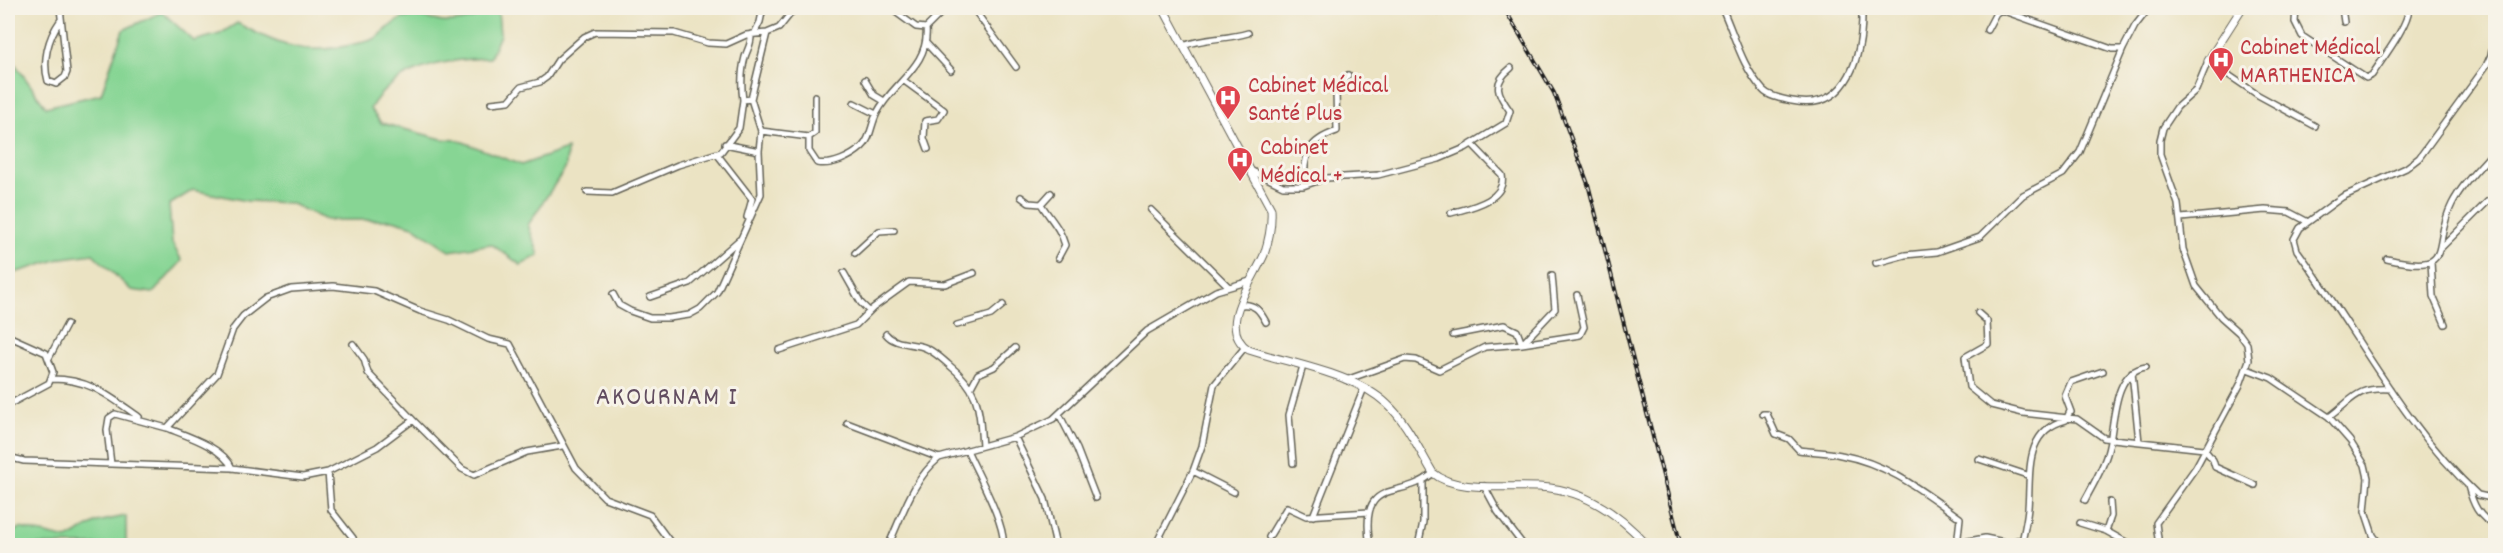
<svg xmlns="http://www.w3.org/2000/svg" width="2503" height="553" font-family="Dekko,sans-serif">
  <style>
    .green { fill: #87d594; stroke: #527858; stroke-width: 1.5 }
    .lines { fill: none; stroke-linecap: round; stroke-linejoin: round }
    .minor-casing { stroke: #646256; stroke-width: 8 }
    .tertiary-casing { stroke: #646256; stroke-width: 9 }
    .minor { stroke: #fff; stroke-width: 5 }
    .tertiary { stroke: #fff; stroke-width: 7 }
    .rail-casing { stroke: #1c1c1c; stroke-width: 4 }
    .rail { stroke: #f7f3e8; stroke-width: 1.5; stroke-dasharray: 4.5; stroke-linecap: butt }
    .labels { text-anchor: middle; stroke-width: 6; stroke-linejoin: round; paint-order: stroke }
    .health-label { font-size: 24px; fill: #be3a42; stroke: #f7f3e8; text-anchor: start }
    .quarter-label { font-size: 27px; letter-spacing: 1.5px; fill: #624d60; stroke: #f7f3e8 }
  </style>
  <rect width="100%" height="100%" fill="#f7f3e8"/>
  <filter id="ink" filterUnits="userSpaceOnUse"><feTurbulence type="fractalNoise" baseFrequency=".0167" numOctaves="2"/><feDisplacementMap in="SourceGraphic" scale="12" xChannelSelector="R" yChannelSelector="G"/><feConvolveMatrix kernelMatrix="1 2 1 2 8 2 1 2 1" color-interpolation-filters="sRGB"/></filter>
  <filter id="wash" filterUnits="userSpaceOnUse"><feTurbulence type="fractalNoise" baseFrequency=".008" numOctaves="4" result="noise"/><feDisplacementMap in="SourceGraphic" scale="24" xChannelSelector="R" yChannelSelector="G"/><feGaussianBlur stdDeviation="1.35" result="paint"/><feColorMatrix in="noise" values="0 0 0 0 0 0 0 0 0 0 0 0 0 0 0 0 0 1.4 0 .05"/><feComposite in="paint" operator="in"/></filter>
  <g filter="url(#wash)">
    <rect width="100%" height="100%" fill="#ebe3c3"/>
    <!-- green -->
    <path class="green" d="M498 11 500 35 490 58C447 59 393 68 370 109L381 123 442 139 458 140 521 165 567 149 566 167 528 225 539 255 521 265 491 244 450 251 413 226 393 220H326L290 203 247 201 193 190 169 205 172 243 182 261 153 293 131 290 93 254 63 258 8 275V54L46 107 101 94 123 30 162 12 194 41 220 34 237 23C279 45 303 56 351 45 358 43 367 42 374 39 384 34 392 21 404 18 418 13 431 21 444 22 462 24 481 14 498 11Z
      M126 516V545H8V534L20 528 67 539 97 522Z"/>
  </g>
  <g filter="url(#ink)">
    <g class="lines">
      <defs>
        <path id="minor" d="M60 8 67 72 65 77 56 84 48 81C42 61 48 38 60 21
          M890 8 916 27 926 28
          M973 8 1016 67
          M1434 8 1438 11
          M1722 8C1735 36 1741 65 1763 90 1769 97 1783 99 1792 101 1850 113 1863 52 1862 8
          M2296 8 2295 22 2302 36 2366 78 2372 75C2383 58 2408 26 2409 8
          M2342 8 2344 22
          M2496 27 2491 55 2486 66 2419 158 2406 168 2342 197 2300 228 2294 239 2297 250C2357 331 2403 426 2478 495L2487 497 2496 491
          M1987 30 1996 13 2001 10 2112 49H2123
          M754 34 760 22 763 8
          M926 43 951 70
          M1183 46C1204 37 1226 40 1248 33
          M865 80 874 95 884 101
          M903 80 944 110 938 119 925 121 924 138 928 149
          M743 100C741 86 741 72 745 57 748 48 752 43 751 34
          M491 103 509 101 521 87 540 82 547 77 558 60 584 37 595 32 674 33 708 43 726 44 746 35 767 33 779 28 795 8
          M854 103 876 114
          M761 131 809 137 815 133V96
          M809 137V151L817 163C832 166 851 157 862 147 871 139 871 124 877 113 892 83 930 66 926 28L946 8
          M725 144 759 151
          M717 154 752 199 747 217
          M1250 170 1283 186H1303L1326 178 1378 175 1439 159 1465 148 1506 123 1510 111C1497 93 1492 83 1511 68
          M1303 186C1306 154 1305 142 1337 131L1336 91 1348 75
          M587 192 612 193 678 165 721 152 739 128 743 100 751 99 767 33
          M1051 193 1041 204C1050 219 1060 227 1065 245L1058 258
          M1021 197 1029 203 1041 204
          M1151 210 1229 287
          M1451 213C1468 208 1507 201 1502 175L1472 144
          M2181 218 2265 210 2289 212 2308 222
          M2441 248 2487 202
          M855 253 879 231 894 230
          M2387 259C2458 275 2430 247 2452 204 2462 184 2481 166 2496 149
          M2431 262 2433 296 2445 324
          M1876 263 1905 255 1937 252 1980 237 2023 195 2063 174 2080 152 2123 49 2135 26 2149 8
          M844 273 861 303 869 311
          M613 294 619 305 630 311 650 318H669L689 315 700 309 717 292 761 194 759 151 761 131 751 99
          M650 297 690 283 739 240
          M1241 305C1255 303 1260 311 1266 322
          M1978 313 1987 321 1988 344 1965 357 1969 387 1991 405 2023 413 2077 419 2104 438 2204 449 2213 460 2215 467 2255 485
          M957 325 991 315 1003 305
          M886 334C894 344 908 343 920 346 930 348 940 357 948 364 980 390 979 407 982 446
          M1453 335 1504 325 1517 331 1522 344 1580 335 1584 327 1577 295
          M8 336 46 353 53 372 49 383 8 405
          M353 344 364 359 368 373 413 420
          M779 350 856 325 873 308 909 282 945 284 974 273
          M49 358 67 324
          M2247 369 2271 378 2329 417 2350 441 2365 465 2368 478 2365 511 2373 535 2381 546
          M2132 372 2139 442
          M52 379C90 379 109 396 139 417
          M1346 380 1405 359 1416 360 1439 370 1485 347 1522 344 1555 309 1552 275
          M971 387 978 374 994 367 1015 348
          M2071 412 2065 396 2071 382 2103 371
          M1059 414 1077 449 1096 498
          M1763 414H1767L1776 434 1789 439 1799 450C1813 452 1828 452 1841 455 1889 464 1922 491 1960 518L1957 546
          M2329 417C2354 399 2355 387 2390 389
          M847 423 939 458 1015 437 1053 419 1147 331 1216 291 1250 281
          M167 428C187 436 223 447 232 468
          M1015 437 1045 499 1056 546
          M967 450C976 471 1007 526 1003 546
          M8 457 24 461 111 464 107 430 109 418 115 414 167 428 217 374 233 329 243 316 266 298 291 289 333 286 374 291 420 311 449 320 488 339 510 344 576 468 605 498 650 515 673 546
          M1979 459 2027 475
          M1293 463 1289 415 1303 366
          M111 464 232 468 303 477 328 472 377 447 413 420 462 469 474 475 527 452 562 446
          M1193 471 1234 492
          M328 472 331 510 353 538
          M1484 486 1498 512 1524 546
          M2468 486C2473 504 2478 517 2496 526
          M2085 500C2093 485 2102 470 2107 454 2116 428 2110 372 2146 367
          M1313 516 1364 388
          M2080 523 2106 531 2133 546
          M2106 531 2111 516 2110 502
          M1269 537 1287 507 1306 516 1369 512
          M1958 543 1985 538 2009 543 2023 538
          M888 546C902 516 913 479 939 458
          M1155 546 1193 471 1202 446 1214 385 1245 347
          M1370 546C1358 473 1402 502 1433 473
          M1418 546 1423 522V482
          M2021 546C2024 533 2027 520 2028 508 2031 474 2023 431 2066 420L2070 411
          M2159 546 2156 523 2196 467 2240 385 2249 360 2247 344 2239 333 2221 317 2196 286 2183 249 2178 204 2160 154V140L2163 128 2177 107 2196 90 2208 61 2258 95 2315 126"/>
        <path id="tertiary" d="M1163 8 1271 209C1272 225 1269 240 1264 255 1253 281 1215 328 1249 350 1291 364 1354 373 1387 404 1407 422 1419 450 1433 473 1459 495 1516 483 1550 488 1589 493 1622 517 1648 546
          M2208 61 2242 8"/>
      </defs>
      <!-- minor casing -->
      <use href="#minor" class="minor-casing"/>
      <!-- tertiary casing -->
      <use href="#tertiary" class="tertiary-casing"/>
      <!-- minor -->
      <use href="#minor" class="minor"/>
      <!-- tertiary -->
      <use href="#tertiary" class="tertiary"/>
      <defs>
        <path id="rail" d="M1504 8 1554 93 1588 184 1681 546"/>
      </defs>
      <!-- rail casing -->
      <use href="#rail" class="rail-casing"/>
      <!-- rail -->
      <use href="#rail" class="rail"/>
    </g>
  </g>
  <!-- icons -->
  <defs>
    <symbol id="hospital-pin" viewBox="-11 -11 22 30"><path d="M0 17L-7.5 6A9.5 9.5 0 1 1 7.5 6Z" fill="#e0444e" stroke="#f7f3e8"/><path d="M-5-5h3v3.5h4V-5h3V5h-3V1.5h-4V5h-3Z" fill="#fff"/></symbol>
  </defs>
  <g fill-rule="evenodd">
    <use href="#hospital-pin" x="2206" y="45" width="30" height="40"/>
    <use href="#hospital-pin" x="1213" y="83" width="30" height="40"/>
    <use href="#hospital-pin" x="1225" y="145" width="30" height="40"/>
  </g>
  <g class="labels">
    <!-- health labels -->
    <g class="health-label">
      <text x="2240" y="54">Cabinet Médical<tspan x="2240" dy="28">MARTHENICA</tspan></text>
      <text x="1248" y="92">Cabinet Médical<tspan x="1248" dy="28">Santé Plus</tspan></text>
      <text x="1260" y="154">Cabinet<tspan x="1260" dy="28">Médical +</tspan></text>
    </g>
    <!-- quarter labels -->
    <g class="quarter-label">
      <text x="667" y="404">AKOURNAM I</text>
    </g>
  </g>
  <!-- margin -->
  <rect width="2503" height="553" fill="none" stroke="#f7f3e8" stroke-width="30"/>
</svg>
